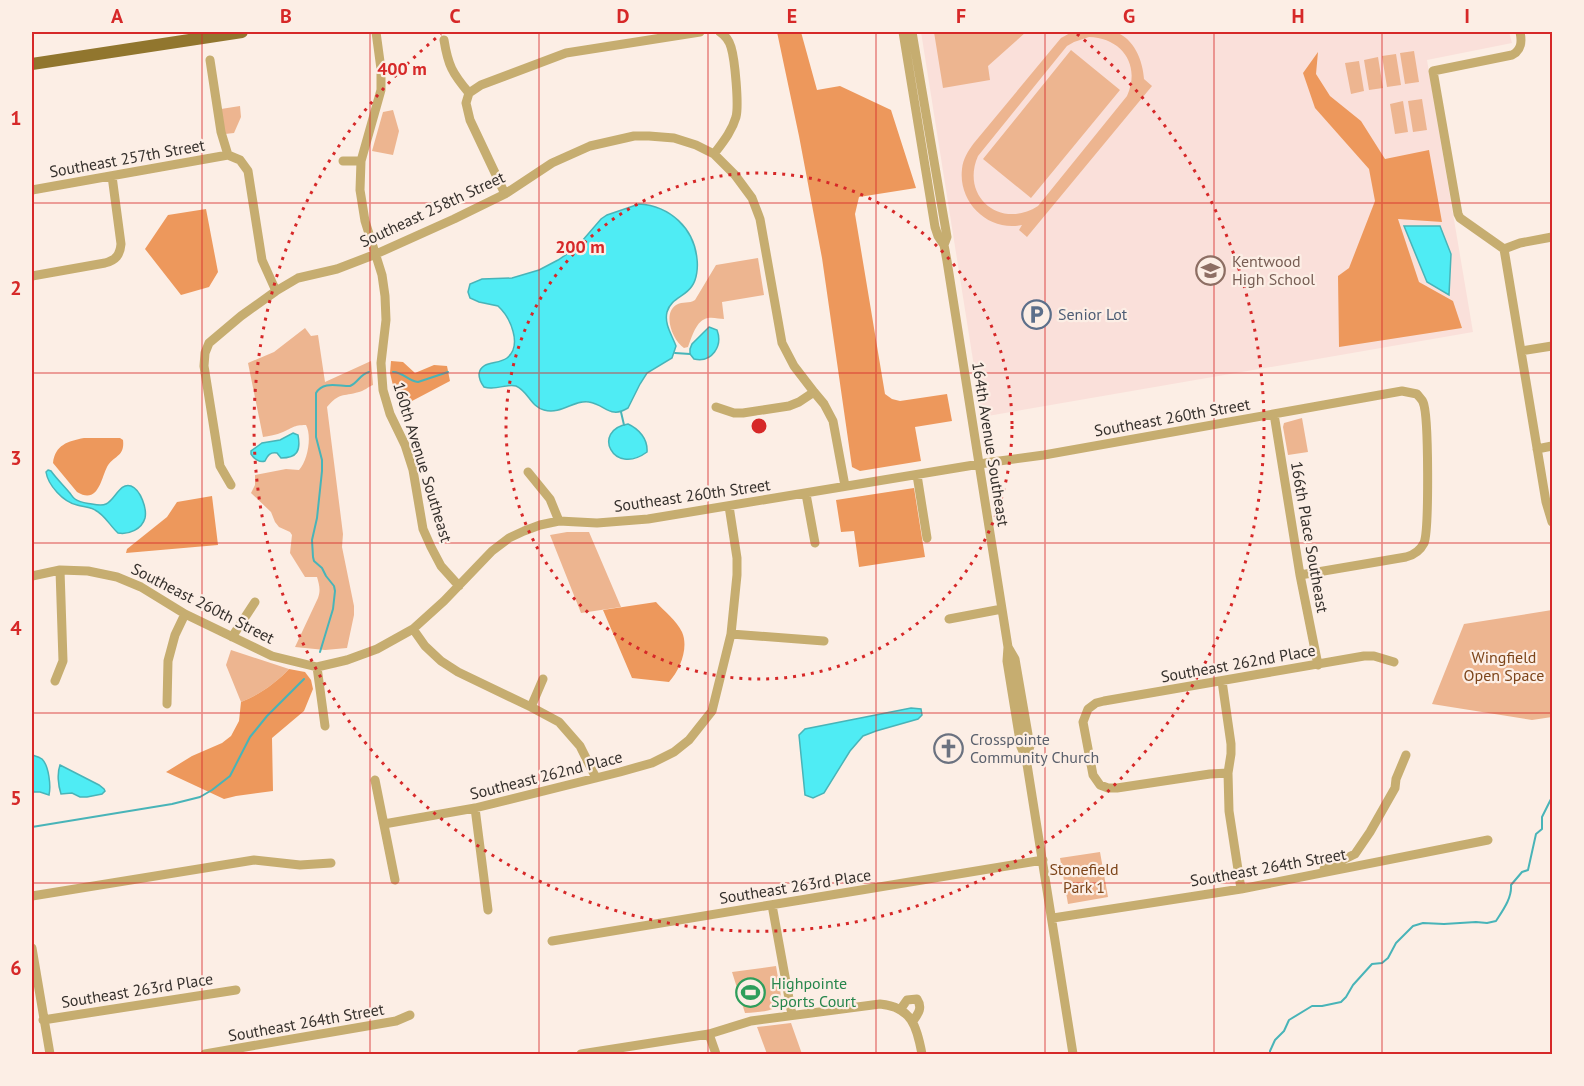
<svg xmlns="http://www.w3.org/2000/svg" width="1584" height="1086" font-family="'PT Sans',sans-serif">
  <style>
    .education { fill: #fae0da }
    .green { fill: #edb590; fill-rule: evenodd }
    .forest { fill: #ed985c }
    .water { fill: #4fecf4; stroke: #48b4b8; stroke-width: 1.5 }
    .lines { fill: none; stroke-linecap: round; stroke-linejoin: round }
    .stream { stroke: #48b4b8; stroke-width: 2 }
    .minor { stroke: #c6ad70; stroke-width: 9 }
    .major { stroke: #91762e; stroke-width: 12 }
    .grid { fill: none; stroke: #d62828; stroke-width: 1.5; stroke-opacity: 0.55 }
    .ring { fill: none; stroke: #d62828; stroke-width: 3; stroke-dasharray: 3 6 }
    .labels { text-anchor: middle; stroke-width: 4.5; stroke-linejoin: round; paint-order: stroke }
    .street-label { font-size: 16px; fill: #36312d; stroke: #fceee5 }
    .education-label { font-size: 16px; fill: #785e54; stroke: #fceee5; text-anchor: start }
    .service-label { font-size: 16px; fill: #4e5e75; stroke: #fceee5; text-anchor: start }
    .park-label { font-size: 16px; fill: #7d451a; stroke: #fceee5 }
    .worship-label { font-size: 16px; fill: #5b616d; stroke: #fceee5; text-anchor: start }
    .leisure-label { font-size: 16px; fill: #27864d; stroke: #fceee5; text-anchor: start }
    .centre { fill: #d62828; stroke: #fceee5; stroke-width: 3 }
    .ring-label { font-size: 18px; text-anchor: middle; font-weight: bold; fill: #d62828; stroke: #fceee5; stroke-width: 4.5; stroke-linejoin: round; paint-order: stroke }
    .neatline { fill: none; stroke: #d62828; stroke-width: 2 }
    .grid-label { font-size: 20px; text-anchor: middle; font-weight: bold; fill: #d62828 }
  </style>
  <rect width="100%" height="100%" fill="#fceee5"/>
  <!-- education -->
  <path class="education" d="M921 32H1509L1512 43 1427 60 1473 332 982 417Z"/>
  <!-- green -->
  <path class="green" d="M934 32H1026L988 66 990 80 943 88Z
    M1072 32C1082 32 1106 29 1115 32 1134 38 1143 61 1144 79L1152 86 1027 237 1019 230 1022 225C989 232 958 203 962 169 963 159 968 151 974 143L1061 38ZM1089 37C1122 38 1141 65 1127 96L1038 206C1001 230 960 197 978 156L1067 46 1074 42Z
    M1071 50 1120 90 1031 198 983 159Z
    M1414 51 1419 82 1405 84 1400 53Z
    M1396 54 1401 85 1387 87 1382 56Z
    M1378 57 1383 88 1369 90 1364 60Z
    M1359 61 1364 91 1351 94 1345 63Z
    M1422 99 1427 130 1413 132 1408 101Z
    M1403 101 1408 132 1395 134 1390 104Z
    M240 106 241 117 234 133 225 134 221 109Z
    M393 110 399 131 393 155 372 151 383 112Z
    M758 258 764 295 722 302 724 319C720 319 713 317 708 318 696 320 692 337 688 347L684 348C673 341 662 314 676 305 683 301 689 304 695 300L716 265Z
    M305 328 311 336 318 335 325 382 371 361 373 385C368 387 364 391 359 392 342 397 340 392 327 407L343 534 342 547 354 606V615L347 648 325 650 295 647 318 598C321 590 319 584 317 577H305L290 553 292 535 290 532 279 527 275 522 271 512 251 493 255 485V475L286 469 299 470C308 460 312 436 306 425 293 425 293 428 283 432 276 435 269 436 263 437L248 363 274 352Z
    M1302 418 1308 452 1288 455 1283 427 1284 423Z
    M567 532H589L621 607 581 613 550 535Z
    M1552 610V717L1532 720 1432 704 1464 624Z
    M231 650 289 669C276 683 259 695 241 702L226 665Z
    M1100 852 1108 897 1068 904 1060 858Z
    M776 966C782 1003 790 1011 745 1013L732 972Z
    M791 1023 802 1054H767L757 1027Z"/>
  <!-- forest -->
  <path class="forest" d="M777 32H801L817 90 840 86 891 110 916 188 859 197 855 214 885 394 892 399 900 401 947 394 952 421 915 427 921 461 860 471 852 467 822 258 799 136Z
    M1318 52 1316 74 1330 96 1361 121 1385 159 1429 150 1442 222 1398 219 1419 282 1453 301 1462 328 1339 347 1338 276 1349 268 1375 201 1369 169 1315 108 1303 73Z
    M206 209 218 272 209 287 181 295 145 249 168 215Z
    M391 361 403 362 415 373 434 365 447 366 450 381 412 401 396 398 390 373Z
    M84 438H120L123 440C125 457 114 455 107 467 101 479 98 505 77 492L53 463C55 445 68 441 84 438Z
    M914 488 925 557 859 567 854 531 841 532 836 500Z
    M212 496 218 545 126 553 127 549 167 517 177 502Z
    M656 602C664 611 677 621 682 632 689 648 680 670 669 682L632 678 603 610Z
    M289 669 305 672 311 680 313 689 304 711 272 738 273 791 236 796 224 799 166 772 192 756 222 743 231 736 239 721 241 702C259 695 276 683 289 669Z"/>
  <!-- water -->
  <path class="water" d="M639 204C670 206 694 228 697 259 698 267 697 279 692 286 685 297 671 298 667 312 664 324 672 335 676 346L672 358 647 373 640 384 628 408C610 419 606 405 589 402 575 399 561 415 544 410 531 407 528 391 516 386 507 383 496 391 484 387 481 383 479 380 479 374 481 360 498 365 507 358 523 345 510 317 498 306L479 302 470 298 468 292 470 284 482 279 512 278 539 270 558 260 576 248 601 219 607 215Z
    M1404 226H1440L1451 254 1449 295 1427 282Z
    M709 327 717 330C723 346 712 363 694 359L690 354V349L692 344Z
    M628 424C639 429 648 439 647 452 613 477 591 430 628 424Z
    M293 433 298 435C301 451 297 458 281 458L277 453C270 452 268 455 265 461 260 463 254 459 251 454V451L262 443 280 440Z
    M48 470 51 471C56 478 63 485 69 492 71 494 72 497 75 499 80 503 87 503 92 504 97 505 102 506 106 504 115 500 120 482 131 486 141 490 147 509 145 518 142 529 129 535 118 533 110 526 105 515 95 510 89 506 83 507 77 505 63 502 48 485 46 472Z
    M911 708 921 709 922 715 918 719 876 731 863 736 850 751 824 793 813 798 805 795 799 735 805 729Z
    M32 755C35 756 39 757 42 759 49 766 51 786 49 795L40 792H34L33 790Z
    M60 765 99 785 104 789 105 791 102 794 87 797H80L72 793 61 794C58 785 57 773 60 765Z"/>
  <g class="lines">
    <!-- stream -->
    <path class="stream" d="M675 353 690 354
      M393 372C403 372 408 381 418 382L448 372
      M621 412 624 425
      M320 652 333 609 335 591 334 586 326 576 322 568 314 561 313 557 312 540 317 518 322 471V460L316 437V393C323 381 337 386 350 386 358 383 360 374 369 372
      M32 827 172 804 200 797 212 790 230 776 250 737 267 716 304 679
      M1270 1054V1051L1275 1040 1284 1031 1289 1020 1312 1006H1322L1341 1002 1346 997 1353 985 1372 964 1382 963 1388 958 1396 943 1413 926 1423 923 1444 924 1476 922 1487 923 1496 921C1503 910 1512 898 1511 885L1522 872 1528 870 1536 834 1542 829V817L1552 797"/>
    <!-- minor -->
    <path class="minor" d="M376 32 381 69V90L361 161 360 190 365 221 382 275 385 296 386 320 381 363 383 390 390 414 405 445 413 470 423 529 431 547 441 566 459 586
      M903 32 935 227 938 236 944 245 947 261 1008 647 1007 661 1021 747 1026 758 1073 1054
      M912 32 947 237 944 245
      M1520 32C1522 41 1522 50 1512 55L1433 71 1458 214 1460 218 1504 249 1546 502 1552 522
      M444 40C448 65 452 73 469 93L466 103 470 120 505 194
      M210 60 221 132 228 155
      M469 93 481 85 566 53 700 32
      M714 154C723 142 732 131 736 117 739 105 735 60 731 47 729 40 726 36 720 32
      M228 155 240 160 248 171 262 260 276 291
      M343 161H361
      M32 190 228 155
      M1504 249 1520 243 1552 237
      M32 276 105 263C116 260 120 255 121 244L112 176
      M1521 351 1552 346
      M716 407 734 413H743L789 406 799 402 814 392
      M1274 414 1300 575 1318 665
      M1537 449 1552 446
      M528 472 550 499 559 521
      M917 475 927 538
      M231 485 220 466 204 366 205 353 209 343 241 316 276 291 298 278 337 269 376 254 454 219 505 194 552 163 590 146 634 136H649L674 138 696 145 714 154 735 175 752 198 760 219 782 343 794 366 814 392 824 404 833 421 845 486
      M806 494 815 543
      M32 576 60 570 88 571 117 577 141 587 185 614 272 656 317 667 347 660 377 649 413 629 444 601 492 551 509 538 524 531 540 525 559 521 597 523 648 519 992 462 1044 455 1402 391 1417 394C1419 397 1422 399 1423 402 1429 415 1429 531 1424 543 1420 551 1414 555 1406 557L1300 575
      M949 619 1002 609
      M413 629 425 646 441 661 458 672 531 707 559 722 580 746 596 778
      M731 634 824 641
      M232 637 255 602
      M1008 647 1015 659 1030 746 1026 758
      M317 667 325 726
      M55 681 63 661 60 570
      M1222 681 1231 744V754L1228 773 1229 811 1241 889
      M167 704 168 661 175 635 185 614
      M531 707 543 679
      M1228 773 1210 774 1117 788H1108L1100 785 1093 775 1083 722 1088 709 1096 703 1104 701 1364 656H1374L1394 662
      M375 780 395 880
      M475 808 488 910
      M384 824 475 808 620 772 652 763 674 752 689 740 712 711 731 634 737 575V558L729 506
      M1324 869 1355 854 1370 832 1395 788 1396 779 1406 755
      M32 896 254 860 300 865 331 863
      M772 905 792 1015
      M1053 918 1241 889 1488 840
      M552 941 1043 860
      M32 948 50 1054
      M900 1010 907 1000 917 999C923 1008 918 1014 913 1021
      M43 1020 236 990
      M709 1034 716 1054
      M205 1054 396 1021 410 1015
      M581 1054 709 1034 751 1021 880 1004C912 1007 917 1027 922 1054"/>
    <!-- major -->
    <path class="major" d="M32 64 242 32"/>
  </g>
  <!-- grid -->
  <path class="grid" d="M202 32V1054M370 32V1054M539 32V1054M708 32V1054M876 32V1054M1045 32V1054M1214 32V1054M1382 32V1054M32 203H1552M32 373H1552M32 543H1552M32 713H1552M32 883H1552"/>
  <!-- distance rings -->
  <g class="ring">
    <circle cx="759" cy="426" r="253"/>
    <path d="M1077 34A505 505 0 1 1 441 34"/>
  </g>
  <!-- icons -->
  <defs>
    <symbol id="school-ring" viewBox="-11 -11 22 22"><circle r="9.5" fill="#fceee5" stroke="#8d6e63" stroke-width="1.5"/><path d="M0-5L7-2L0 1L-7-2ZM-4 1L0 2.5L4 1V4Q0 6-4 4Z" fill="#8d6e63"/></symbol>
    <symbol id="parking-ring" viewBox="-11 -11 22 22"><circle r="9.5" fill="#fceee5" stroke="#5c6f8a" stroke-width="1.5"/><path d="M-3.5-5.5H1a3.5 3.5 0 0 1 0 7H-1V5.5H-3.5ZM-1-3.4V-.6H.8a1.4 1.4 0 0 0 0-2.8Z" fill="#5c6f8a"/></symbol>
    <symbol id="church-ring" viewBox="-11 -11 22 22"><circle r="9.5" fill="#fceee5" stroke="#6b7280" stroke-width="1.5"/><path d="M-1.2-6h2.4v3.5h3.3v2.4h-3.3V6h-2.4V-.1h-3.3v-2.4h3.3Z" fill="#6b7280"/></symbol>
    <symbol id="stadium-ring" viewBox="-11 -11 22 22"><circle r="9.5" fill="#fceee5" stroke="#2e9e5b" stroke-width="1.5"/><path d="M0-5a6.5 5 0 1 0 0 10a6.5 5 0 1 0 0-10ZM-3.5-1.8h7v3.6h-7Z" fill="#2e9e5b"/></symbol>
  </defs>
  <g fill-rule="evenodd">
    <use href="#school-ring" x="1194" y="254" width="33" height="33"/>
    <use href="#parking-ring" x="1020" y="298" width="33" height="33"/>
    <use href="#church-ring" x="932" y="732" width="33" height="33"/>
    <use href="#stadium-ring" x="734" y="976" width="33" height="33"/>
  </g>
  <g class="labels">
    <!-- street labels -->
    <g class="street-label">
      <text transform="translate(127 158) rotate(-10)" y="6">Southeast 257th Street</text>
      <text transform="translate(432 209) rotate(-25)" y="6">Southeast 258th Street</text>
      <text transform="translate(1172 417) rotate(-10)" y="6">Southeast 260th Street</text>
      <text transform="translate(991 444) rotate(81)" y="6">164th Avenue Southeast</text>
      <text transform="translate(423 462) rotate(73)" y="6">160th Avenue Southeast</text>
      <text transform="translate(692 495) rotate(-8)" y="6">Southeast 260th Street</text>
      <text transform="translate(1310 537) rotate(80)" y="6">166th Place Southeast</text>
      <text transform="translate(203 603) rotate(27)" y="6">Southeast 260th Street</text>
      <text transform="translate(1238 663) rotate(-10)" y="6">Southeast 262nd Place</text>
      <text transform="translate(546 775) rotate(-14)" y="6">Southeast 262nd Place</text>
      <text transform="translate(1268 867) rotate(-10)" y="6">Southeast 264th Street</text>
      <text transform="translate(795 886) rotate(-9)" y="6">Southeast 263rd Place</text>
      <text transform="translate(137 990) rotate(-9)" y="6">Southeast 263rd Place</text>
      <text transform="translate(306 1022) rotate(-10)" y="6">Southeast 264th Street</text>
    </g>
    <!-- education labels -->
    <g class="education-label">
      <text x="1232" y="267">Kentwood<tspan x="1232" dy="18">High School</tspan></text>
    </g>
    <!-- service labels -->
    <g class="service-label">
      <text x="1058" y="320">Senior Lot</text>
    </g>
    <!-- park labels -->
    <g class="park-label">
      <text x="1504" y="663">Wingfield<tspan x="1504" dy="18">Open Space</tspan></text>
      <text x="1084" y="875">Stonefield<tspan x="1084" dy="18">Park 1</tspan></text>
    </g>
    <!-- worship labels -->
    <g class="worship-label">
      <text x="970" y="745">Crosspointe<tspan x="970" dy="18">Community Church</tspan></text>
    </g>
    <!-- leisure labels -->
    <g class="leisure-label">
      <text x="771" y="989">Highpointe<tspan x="771" dy="18">Sports Court</tspan></text>
    </g>
  </g>
  <circle cx="759" cy="426" r="9" class="centre"/>
  <g class="ring-label">
    <text x="402" y="75">400 m</text>
    <text x="580" y="253">200 m</text>
  </g>
  <!-- border -->
  <rect width="1584" height="1086" fill="none" stroke="#fceee5" stroke-width="66"/>
  <rect x="33" y="33" width="1518" height="1020" class="neatline"/>
  <g class="grid-label">
    <text x="117" y="23">A</text>
    <text x="286" y="23">B</text>
    <text x="455" y="23">C</text>
    <text x="623" y="23">D</text>
    <text x="792" y="23">E</text>
    <text x="961" y="23">F</text>
    <text x="1129" y="23">G</text>
    <text x="1298" y="23">H</text>
    <text x="1467" y="23">I</text>
    <text x="16" y="125">1</text>
    <text x="16" y="295">2</text>
    <text x="16" y="465">3</text>
    <text x="16" y="635">4</text>
    <text x="16" y="805">5</text>
    <text x="16" y="975">6</text>
  </g>
</svg>
